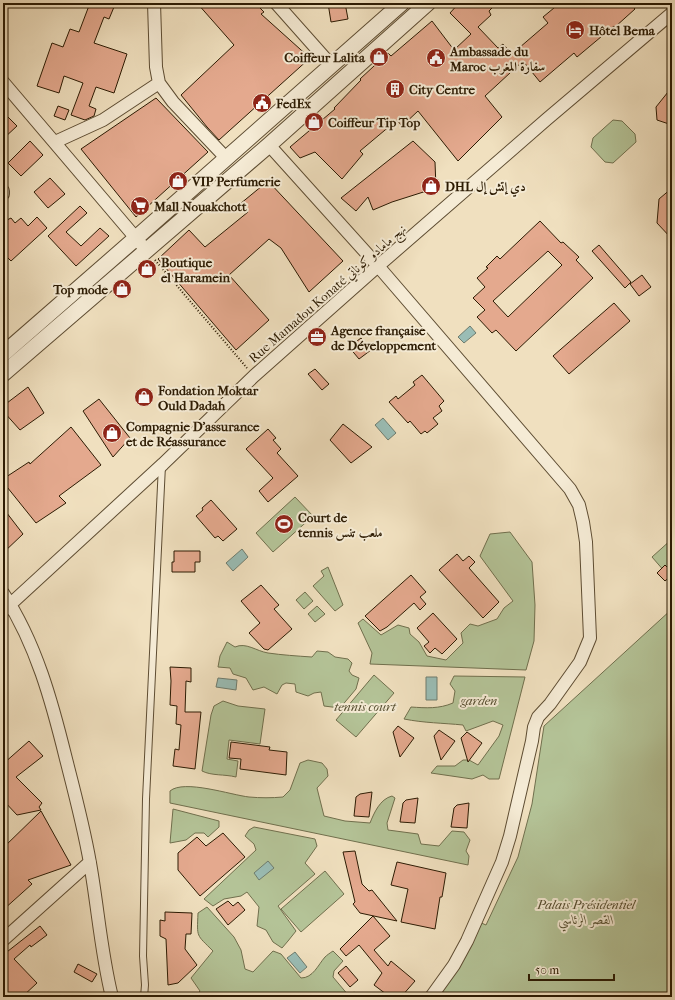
<svg xmlns="http://www.w3.org/2000/svg" width="675" height="1000" font-family="'IM FELL French Canon',Amiri,serif">
  <style>
    .green { fill: #b4c397; stroke: #706f4d }
    .water { fill: #9abdb5; stroke: #6e7c6e }
    .building { fill: #e4a98e; stroke: #2c1b03; fill-rule: evenodd }
    .lines { fill: none; stroke-linecap: round; stroke-linejoin: round }
    .service-casing { stroke: #5d4c32; stroke-width: 8 }
    .minor-casing { stroke: #5d4c32; stroke-width: 14 }
    .tertiary-casing { stroke: #5d4c32; stroke-width: 17 }
    .path { stroke: #2c1b03; stroke-width: 2; stroke-dasharray: 1 2; stroke-linecap: butt }
    .service { stroke: #f5ebd5; stroke-width: 6 }
    .minor { stroke: #f5ebd5; stroke-width: 12 }
    .tertiary { stroke: #f5ebd5; stroke-width: 15 }
    .labels { text-anchor: middle; stroke-width: 4; stroke-linejoin: round; paint-order: stroke }
    .poi-label { font-size: 13px; font-weight: bold; fill: #2c1b03; stroke: #f5ebd5; text-anchor: start }
    .street-label { font-size: 13px; fill: #2c1b03; stroke: #f5ebd5 }
    .park-label { font-size: 13px; font-style: italic; fill: #554d2f; stroke: #f5ebd5 }
  </style>
  <rect width="100%" height="100%" fill="#f0e0bf"/>
  <filter id="stains"><feTurbulence type="fractalNoise" baseFrequency=".005" numOctaves="4"/><feColorMatrix values="0 0 0 0 .2 0 0 0 0 .09 0 0 0 0 .02 0 0 0 .5 -.17"/></filter>
  <radialGradient id="worn" r=".72"><stop offset=".6" stop-color="#630" stop-opacity="0"/><stop offset="1" stop-color="#630" stop-opacity=".3"/></radialGradient>
  <!-- green -->
  <path class="green" d="M613 120 622 121 635 134 636 142 613 163 605 162 591 147 593 138Z
    M295 497 313 516 273 552 256 533Z
    M510 532 532 562 535 605 534 641 526 670 370 664 372 653 358 623 363 619 381 635 398 625 409 628 410 634 419 642 427 656 446 660 463 643 461 633 470 624 478 626 497 619 504 608 513 601 480 556 490 534Z
    M672 539V580L652 557Z
    M328 567 343 605 335 611 313 586 324 576 321 571Z
    M305 592 313 601 304 609 296 600Z
    M317 606 325 614 315 622 308 614Z
    M672 609V997H437L479 922 486 925 518 857 532 804 544 726Z
    M227 642 235 647C246 642 256 651 268 653 282 655 297 656 312 657L317 651 328 652 335 657 348 659 352 663 349 671 352 675 359 678 356 689 340 708 324 706 321 692 314 693 308 696 296 692 295 684 286 683 282 685 277 694 264 687 253 690 246 678 233 674 230 668 218 667 220 656Z
    M374 675 394 693 356 737 336 720Z
    M454 676 525 677 499 779H489L483 775 472 779 431 773 437 766H455L463 760H469L478 765 499 736 503 725 493 721 466 731 463 725C443 723 424 723 404 719L411 707C426 708 439 709 453 703L455 691 450 684Z
    M223 701 238 706 265 709 260 744 229 740 227 759 238 761 236 777C224 774 212 776 202 771L211 715 214 706Z
    M308 760 322 763 327 769 328 776 317 788 324 816 345 821 370 823C374 813 380 799 392 796L395 798 387 823 388 830 418 834 421 844 439 846 452 831 464 832 470 840 466 851 469 856 468 865 170 803V791C184 779 231 795 249 797 260 798 272 798 283 797L290 790 300 763Z
    M173 809 219 821V827L208 837 204 833H195L186 840 170 843Z
    M254 827 315 839 317 846 305 863 315 874 278 906 296 931 288 941 282 948 273 942 266 930 257 926 259 907 247 892 241 896 224 899 213 906 204 899 256 850 254 844 245 836 249 830Z
    M325 871 344 894 301 932 281 909Z
    M207 907 234 937 241 950 245 969 253 972 273 951 281 954 301 978C313 978 318 965 325 957 327 955 330 953 333 951L343 961 334 971 333 977 349 996 354 992 361 997H195L200 991 191 978 213 951C196 934 197 938 198 913Z"/>
  <!-- water -->
  <path class="water" d="M470 326 476 333 464 343 458 337Z
    M383 418 396 433 388 440 375 425Z
    M242 549 248 557 233 571 226 563Z
    M426 677H437V700H426Z
    M218 678 237 680 236 690 216 687Z
    M268 861 274 868 259 880 254 873Z
    M295 952 307 967 300 973 287 958Z"/>
  <!-- building -->
  <path class="building" d="M90 3H105L114 7 109 19 104 17 94 43 127 54 114 93 96 87 89 106 96 109 94 116 85 120 71 115 83 83 64 76 59 93 37 86 52 43 63 47 70 29 79 32Z
    M197 3H255L264 12 261 14 310 58 219 140 207 127 181 95 234 45Z
    M328 3H345L348 19 331 22Z
    M459 3H497L489 11 491 15 478 27 498 48 503 44 512 54 548 23 543 17 560 3H630L635 9 615 27 614 26 577 57 574 53 540 82 523 61 485 96 502 117 458 161 418 111 402 126 397 120 360 151 363 154 342 179 315 152 300 158 290 147 335 109 334 108 361 80 360 79 388 53 391 56 432 21 454 50 471 34 450 13Z
    M672 87V125L657 120 656 107Z
    M156 98 208 152 136 217 81 149Z
    M58 106 69 110 65 120 54 116Z
    M3 112 17 126 3 139Z
    M30 141 43 155 21 176 8 163Z
    M413 141 435 162 436 188 392 202 373 210 368 197 356 211 341 198Z
    M50 178 65 194 48 208 34 192Z
    M268 181 343 261 309 292 281 248 269 239 229 275 269 320 236 350 158 259 189 230 205 247 248 212 240 204Z
    M672 188V239L657 223 659 199Z
    M80 206 87 213 66 232 81 246 100 228 109 236 76 266 48 236Z
    M37 217 47 228 11 261 3 253V222L11 218 15 223 21 218 28 226Z
    M540 221 561 243 563 242 579 257 576 260 593 278 516 351 496 330 492 333 477 317 485 310 473 298 485 287 477 278 488 268 486 267 497 256 500 259ZM548 251 562 265 508 317 493 301Z
    M599 245 631 282 625 288 592 251Z
    M642 275 651 287 639 296 630 284Z
    M614 303 630 321 569 374 553 356Z
    M361 338 371 350 359 359 349 347Z
    M315 369 329 384 322 390 308 374Z
    M422 375 444 401 439 406 442 411 433 418 438 424 427 433 425 431 421 434 410 421 408 423 389 402 396 396 398 399 415 385 413 382Z
    M28 387 44 413 20 430 3 411V406Z
    M99 399 130 438 113 457 83 411Z
    M343 424 372 447 351 463 330 440Z
    M71 427 101 465 59 496 66 503 36 523 3 482V479L29 462 30 464Z
    M268 429 276 438 273 440 281 449 277 453 298 476 268 502 259 491 273 478 246 449Z
    M211 500 237 529 223 541 218 536 215 538 196 516 203 510 202 508Z
    M3 508 23 534 3 553Z
    M174 551H200V562H195V572H172V562H174Z
    M457 554 463 561 469 556 475 562 469 568 499 602 483 618 439 570Z
    M665 565 672 572V575L665 581 657 573Z
    M411 575 426 592 420 597 426 604 420 610 414 603 387 627 380 631 365 616Z
    M261 585 279 605 274 609 292 629 268 650 264 649 249 633 260 623 241 601Z
    M433 613 457 639 442 654 435 648 430 653 424 646 429 642 417 628Z
    M170 667 191 668V682L186 681 185 712H201L195 769 173 766 175 749 179 750 181 725 176 724 177 706 170 705 171 681Z
    M398 726 414 738 400 757 393 732Z
    M439 730 455 741 441 760 434 736Z
    M467 732 482 743 468 762 461 738Z
    M29 741 43 756 16 777 42 803 39 807 41 810 17 815 3 800V764Z
    M231 742 270 747 269 750 287 752 286 775 240 769 241 759 229 758Z
    M372 792 369 817 354 816 356 797 360 794Z
    M418 798 415 823 400 822 403 803 406 800Z
    M469 803 467 828 451 827 454 808 457 805Z
    M41 811 71 865 28 880 32 884 3 910V848Z
    M223 833 245 857 200 896 178 870V853L197 837 206 846Z
    M355 851 362 884 369 891 372 890 397 921 360 913 353 904 355 902 343 852Z
    M397 862 446 873 442 897H440L435 929 401 922 408 889 391 885Z
    M228 901 233 906 238 902 245 910 228 925 216 909Z
    M165 912 192 913 191 934H186L185 949 197 965 178 983 168 985 166 939 160 936V920L165 921Z
    M373 916 390 936 374 950 388 966 391 961 415 981 401 997H390L374 985 382 973 359 945 346 956 340 949Z
    M40 926 47 935 31 947 30 945 14 959 37 983 22 997H3V955Z
    M78 964 97 974 92 982 74 972Z
    M346 966 358 980 350 987 338 973Z"/>
  <g class="lines">
    <defs>
      <path id="service" d="M144 997 145 985 143 956 146 799 162 465"/>
      <path id="minor" d="M154 3 156 67 159 83 173 102 226 158
        M276 3 331 65
        M3 82 146 250
        M55 142 103 120 159 83
        M269 145 378 266 570 489 579 505 583 522 586 542 590 638 580 662 550 704 538 717 534 727 532 741 510 836 502 862 467 941 454 965 431 997
        M3 191V194
        M3 593C36 643 52 702 66 759 75 794 84 828 90 863 98 908 101 953 112 997
        M3 611 163 464 254 376 378 266 547 119 672 13
        M3 940 90 862"/>
      <path id="tertiary" d="M3 354 136 238 402 3
        M3 374 269 145 428 3"/>
    </defs>
    <!-- service casing -->
    <use href="#service" class="service-casing"/>
    <!-- minor casing -->
    <use href="#minor" class="minor-casing"/>
    <!-- tertiary casing -->
    <use href="#tertiary" class="tertiary-casing"/>
    <!-- path -->
    <path class="path" d="M155 260 247 368"/>
    <!-- service -->
    <use href="#service" class="service"/>
    <!-- minor -->
    <use href="#minor" class="minor"/>
    <!-- tertiary -->
    <use href="#tertiary" class="tertiary"/>
  </g>
  <!-- icons -->
  <defs>
    <symbol id="hotel-disc" viewBox="-11 -11 22 22"><circle r="9.5" fill="#8f2418" stroke="#f5ebd5"/><path d="M-6-4.5h1.5V1H6V5H4.5V3h-9V5H-6ZM-4 0a1.8 1.8 0 1 1 3.6 0ZM.5 0V-2.5h3Q6-2.5 6 0Z" fill="#fff"/></symbol>
    <symbol id="shop-disc" viewBox="-11 -11 22 22"><circle r="9.5" fill="#8f2418" stroke="#f5ebd5"/><path d="M-5-2.5h2.3a2.7 3.5 0 0 1 5.4 0H5L5.5 6h-11ZM-1.5-2.5h3a1.5 2.3 0 0 0-3 0Z" fill="#fff"/></symbol>
    <symbol id="civic-disc" viewBox="-11 -11 22 22"><circle r="9.5" fill="#8f2418" stroke="#f5ebd5"/><path d="M-.6-6.5H3V-4.5H.6V-3L4-1V1h2V6H-6V1h2V-1L-.6-3ZM-1.2 2.5V6h2.4V2.5Z" fill="#fff"/></symbol>
    <symbol id="building-disc" viewBox="-11 -11 22 22"><circle r="9.5" fill="#8f2418" stroke="#f5ebd5"/><path d="M-4-6H4V6H1V3H-1V6H-4ZM-2.5-4.3h1.7v1.8h-1.7ZM.8-4.3h1.7v1.8H.8ZM-2.5-1h1.7V.8h-1.7ZM.8-1h1.7V.8H.8Z" fill="#fff"/></symbol>
    <symbol id="supermarket-disc" viewBox="-11 -11 22 22"><circle r="9.5" fill="#8f2418" stroke="#f5ebd5"/><path d="M-6-5.5h2.5l.6 2H6L4.5 2H-2.5L-4.4-4H-6ZM-1.5 3.2a1.3 1.3 0 1 0 .1 0ZM3 3.2a1.3 1.3 0 1 0 .1 0Z" fill="#fff"/></symbol>
    <symbol id="office-disc" viewBox="-11 -11 22 22"><circle r="9.5" fill="#8f2418" stroke="#f5ebd5"/><path d="M-6-3h4V-5.5h4V-3h4V5H-6ZM-1-4.5V-3h2v-1.5ZM-6 0V1H6V0Z" fill="#fff"/></symbol>
    <symbol id="stadium-disc" viewBox="-11 -11 22 22"><circle r="9.5" fill="#8f2418" stroke="#f5ebd5"/><path d="M0-5a6.5 5 0 1 0 0 10a6.5 5 0 1 0 0-10ZM-3.5-1.8h7v3.6h-7Z" fill="#fff"/></symbol>
  </defs>
  <g fill-rule="evenodd">
    <use href="#hotel-disc" x="564" y="19" width="22" height="22"/>
    <use href="#shop-disc" x="368" y="46" width="22" height="22"/>
    <use href="#civic-disc" x="425" y="47" width="22" height="22"/>
    <use href="#building-disc" x="384" y="78" width="22" height="22"/>
    <use href="#civic-disc" x="251" y="92" width="22" height="22"/>
    <use href="#shop-disc" x="303" y="111" width="22" height="22"/>
    <use href="#shop-disc" x="167" y="170" width="22" height="22"/>
    <use href="#shop-disc" x="420" y="175" width="22" height="22"/>
    <use href="#supermarket-disc" x="129" y="195" width="22" height="22"/>
    <use href="#shop-disc" x="136" y="258" width="22" height="22"/>
    <use href="#shop-disc" x="111" y="278" width="22" height="22"/>
    <use href="#office-disc" x="306" y="326" width="22" height="22"/>
    <use href="#shop-disc" x="133" y="386" width="22" height="22"/>
    <use href="#shop-disc" x="101" y="422" width="22" height="22"/>
    <use href="#stadium-disc" x="273" y="513" width="22" height="22"/>
  </g>
  <g class="labels">
    <!-- poi labels -->
    <g class="poi-label">
      <text x="589" y="35">Hôtel Bema</text>
      <text x="450" y="56">Ambassade du<tspan x="450" dy="15">Maroc سفارة المغرب</tspan></text>
      <text x="365" y="62" text-anchor="end">Coiffeur Lalita</text>
      <text x="409" y="94">City Centre</text>
      <text x="276" y="108">FedEx</text>
      <text x="328" y="127">Coiffeur Tip Top</text>
      <text x="192" y="186">VIP Perfumerie</text>
      <text x="445" y="191">DHL دي إتش إل</text>
      <text x="154" y="211">Mall Nouakchott</text>
      <text x="161" y="267">Boutique<tspan x="161" dy="15">el Haramein</tspan></text>
      <text x="108" y="294" text-anchor="end">Top mode</text>
      <text x="331" y="335">Agence française<tspan x="331" dy="15">de Développement</tspan></text>
      <text x="158" y="395">Fondation Moktar<tspan x="158" dy="15">Ould Dadah</tspan></text>
      <text x="126" y="431">Compagnie D'assurance<tspan x="126" dy="15">et de Réassurance</tspan></text>
      <text x="298" y="522">Court de<tspan x="298" dy="15">tennis ملعب تنس</tspan></text>
    </g>
    <!-- street labels -->
    <g class="street-label">
      <text transform="translate(327 293) rotate(-41)" y="5">Rue Mamadou Konaté نهج مامادو كوناتي</text>
    </g>
    <!-- park labels -->
    <g class="park-label">
      <text x="479" y="705">garden</text>
      <text x="365" y="711">tennis court</text>
      <text x="586" y="909">Palais Présidentiel<tspan x="586" dy="15">القصر الرئاسي</tspan></text>
    </g>
  </g>
  <!-- margin -->
  <rect width="675" height="1000" fill="none" stroke="#f0e0bf" stroke-width="16"/>
  <rect x="4" y="4" width="667" height="992" fill="none" stroke="#2c1b03" stroke-width="2"/>
  <rect x="8" y="8" width="659" height="984" fill="none" stroke="#2c1b03"/>
  <!-- scale -->
  <path d="M529 974v6h85v-6" fill="none" stroke="#2c1b03" stroke-width="2"/>
  <text x="535" y="974" font-size="12" fill="#2c1b03" stroke="#f5ebd5" stroke-width="3" paint-order="stroke">50 m</text>
  <rect width="100%" height="100%" filter="url(#stains)"/>
  <rect width="100%" height="100%" fill="url(#worn)"/>
</svg>
